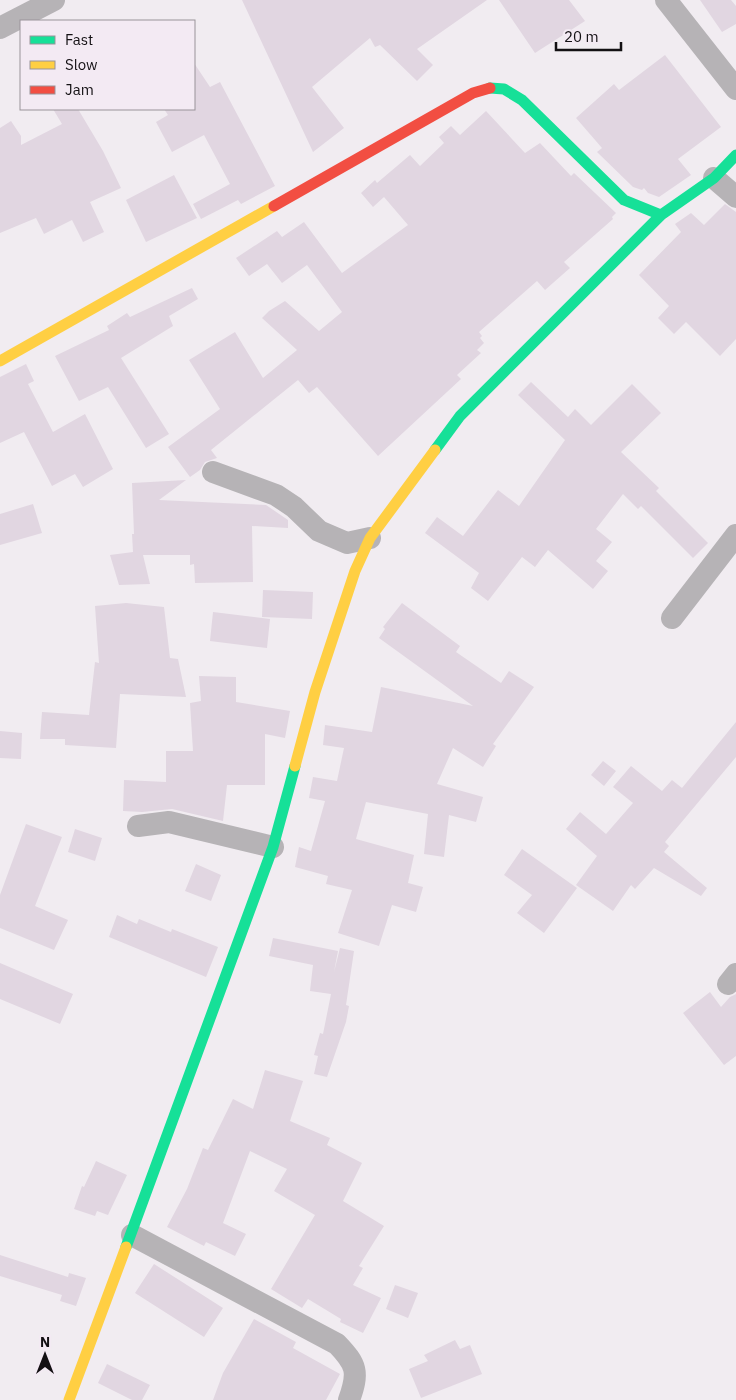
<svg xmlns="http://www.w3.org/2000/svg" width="736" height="1400" font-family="'IBM Plex Sans',sans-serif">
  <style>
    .building { fill: #e1d6e1 }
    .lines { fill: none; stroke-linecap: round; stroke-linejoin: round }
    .street { stroke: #b6b3b6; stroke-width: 22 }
    .fast { stroke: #16e098; stroke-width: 11 }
    .slow { stroke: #ffcf43; stroke-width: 11 }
    .jam { stroke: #f24e42; stroke-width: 11 }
  </style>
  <rect width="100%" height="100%" fill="#f1ecf1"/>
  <!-- building -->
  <path class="building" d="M242 0H487L417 49 433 65 417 81 380 45 375 47 370 38 312 87 344 128 313 152Z
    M499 0H569L585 21 535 53Z
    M700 0H731L736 6V24L722 32Z
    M665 55 721 127 678 159 691 175 659 197 648 193 644 188 642 190 633 187 597 152 602 148 576 118 614 84 619 90Z
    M194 63 210 87 220 82 275 186 241 204 238 200 201 219 193 204 230 184 204 135 172 152 156 122 168 115 164 109H194Z
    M53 109H78L103 151 121 188 90 202 104 232 83 242 72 220 44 234 36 218 0 233V128L11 121 21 136V145L62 124Z
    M486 111 525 153 540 143 571 176 574 173 616 213 612 217 613 219 564 262 570 268 545 290 537 281 479 332 482 336 480 338 484 343 477 350 481 353 457 375 461 379 378 456 317 387 309 393 298 380 211 450 217 458 205 462 200 470 190 477 168 447 220 409 189 360 235 332 263 378 297 350 262 318 269 311 285 301 319 331 342 312 307 265 282 283 267 264 249 276 236 258 277 231 282 237 304 222 342 273 408 225 384 197 373 207 361 193 375 180 377 183 410 155 420 166 444 143 439 137 451 126 460 135Z
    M174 175 197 218 146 242 126 200Z
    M725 204 736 212V339L720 356 686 322 674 334 658 318 669 306 639 275 681 232 675 224 691 213 704 225Z
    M192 288 198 299 169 316 173 326 121 358 169 434 146 448 108 387 79 401 55 356 109 330 107 326 127 313 130 317Z
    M26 364 34 381 28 384 53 432 85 414 113 469 83 487 75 474 52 486 24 432 0 443V377Z
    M531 382 568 417 575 409 591 425 632 384 661 413 621 452 659 488 656 491 708 543 693 558 641 506 638 509 623 494 596 529 612 542 596 561 608 571 593 589 548 550 535 567 522 557 488 601 471 588 479 573 425 533 437 517 463 536 498 490 519 506 565 440 518 395Z
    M186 480 159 500 266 505 288 520V528L252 526 253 582 195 583 194 564 190 565V555H143L150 584 119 585 110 555 133 552 132 534H134L132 483Z
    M33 504 42 533 0 545V514Z
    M263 590 313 592 312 619 262 617Z
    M126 603 164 607 170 658 178 659 186 697 120 694 116 748 65 745V739H40L42 712 89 715 95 662 99 663 95 606Z
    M402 603 460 646 456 652 501 683 509 671 534 687 493 744 496 746 483 767 453 748 437 784 483 797 476 822 449 815 444 857 424 854 428 814 366 802 356 839 414 855 408 883 423 887 416 912 392 905 379 946 338 933 352 890 326 884 328 876 295 867 299 847 311 851 325 801 309 798 313 777 337 781 344 748 323 745 325 725 372 732 381 687 473 706 379 638 385 629 383 627Z
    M213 612 270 619 267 648 210 641Z
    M199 676 236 677V702L290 711 285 738 265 734V785H227L223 821 172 809 142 812 123 811 124 780 166 782V751H193L190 703 201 701Z
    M736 722V757L665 842 669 846 664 852 707 888 701 896 654 868 635 889 631 885 613 911 576 885 597 856 566 829 580 812 606 834 633 803 613 787 631 766 662 791 672 780 682 788Z
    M0 731 22 733 21 759 0 758Z
    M603 761 616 771 604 786 591 775Z
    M26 824 62 837 35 906 68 920 54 950 0 928V895Z
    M75 829 102 838 95 861 68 852Z
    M522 849 577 888 544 933 517 913 532 895 504 875Z
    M196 864 221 875 211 901 185 891Z
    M117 915 137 924 139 919 171 932 172 929 218 947 206 977 109 937Z
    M273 938 338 951 334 972 340 948 354 951 346 1005 349 1006 346 1022 327 1077 314 1074 318 1056 314 1055 320 1033 323 1034 331 994 310 991 313 965 269 956Z
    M0 963 73 994 60 1024 0 999Z
    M710 992 721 1007 730 997 736 994V1056L724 1065 683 1013Z
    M265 1070 303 1081 290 1121 330 1138 327 1145 362 1163 343 1201 384 1226 359 1266 363 1268 353 1285 381 1298 363 1333 340 1322 341 1319 308 1299 302 1308 271 1289 315 1215 274 1191 287 1169 250 1151 223 1223 246 1234 235 1256 206 1242 204 1246 167 1227 187 1189 203 1148 208 1150 233 1099 253 1109Z
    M96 1161 127 1175 108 1215 97 1211 95 1216 74 1209 82 1186 84 1187Z
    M0 1255 68 1277 69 1273 86 1278 76 1306 60 1301 62 1295 0 1276Z
    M154 1264 223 1308 204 1337 135 1293Z
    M395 1285 418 1293 408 1318 386 1309Z
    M254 1319 296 1342 293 1348 340 1374 326 1400H213L223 1373Z
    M455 1340 460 1349 470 1345 482 1374 421 1398 409 1369 428 1361 424 1355Z
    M107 1364 150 1385 142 1400H132L98 1383Z"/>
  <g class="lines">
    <!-- street -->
    <path class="street" d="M666 0 736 89
      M0 28 54 0
      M714 178 736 197
      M213 472 276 495 294 507 319 531 347 543 370 538
      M672 618 736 535
      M138 826 169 822 273 847
      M728 984 736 974
      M132 1235 337 1344C357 1365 359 1372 349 1400"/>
    <!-- fast -->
    <path class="fast" d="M490 88 504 89 522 100 624 200 661 215
      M435 450 460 416 661 215 714 178 736 155
      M126 1247 273 847 295 766"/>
    <!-- slow -->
    <path class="slow" d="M0 361 274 206
      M295 766 315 692 355 571 370 538 435 450
      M69 1400 126 1247"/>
    <!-- jam -->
    <path class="jam" d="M274 206 473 93 490 88"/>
  </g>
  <!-- legend -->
  <rect x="20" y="20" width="175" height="90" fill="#f3eaf3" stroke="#999399"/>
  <rect x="30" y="36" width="25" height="8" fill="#16e098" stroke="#999399"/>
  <text x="65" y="45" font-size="15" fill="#131013">Fast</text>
  <rect x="30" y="61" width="25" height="8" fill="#ffcf43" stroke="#999399"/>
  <text x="65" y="70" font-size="15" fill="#131013">Slow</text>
  <rect x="30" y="86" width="25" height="8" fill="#f24e42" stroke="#999399"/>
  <text x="65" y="95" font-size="15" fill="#131013">Jam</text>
  <!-- north arrow -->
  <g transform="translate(45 1355)" stroke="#f3eaf3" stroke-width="4" paint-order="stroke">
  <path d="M0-4L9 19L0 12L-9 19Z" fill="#131013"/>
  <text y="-8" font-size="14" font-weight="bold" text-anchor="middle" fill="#131013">N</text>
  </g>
  <!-- scale -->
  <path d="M556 42v8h65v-8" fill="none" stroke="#131013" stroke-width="2.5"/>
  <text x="564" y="42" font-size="15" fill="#131013" stroke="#f3eaf3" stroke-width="4" paint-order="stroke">20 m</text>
</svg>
